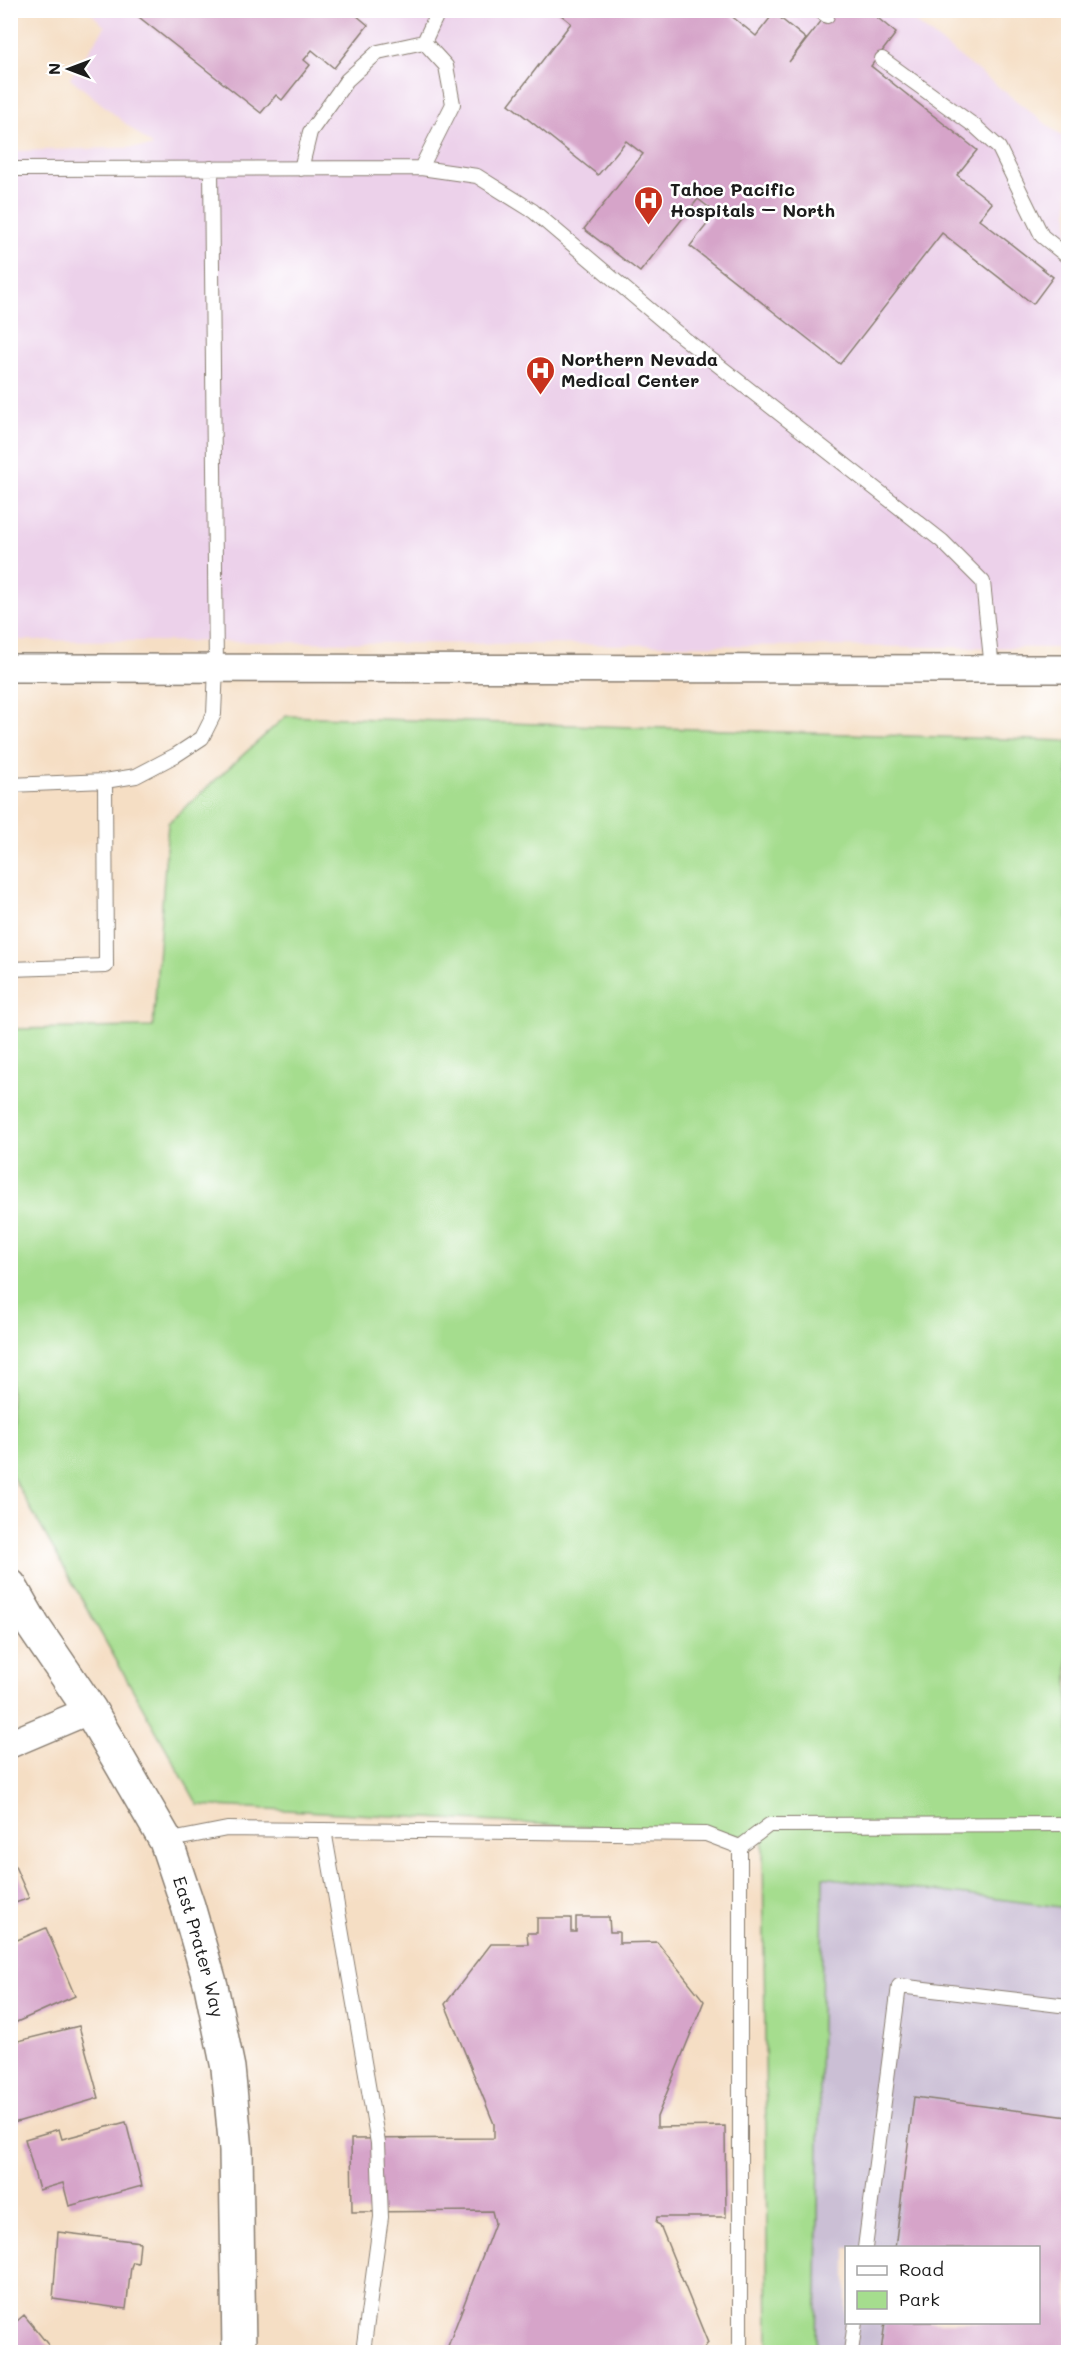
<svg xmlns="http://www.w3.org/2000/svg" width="1079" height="2363" font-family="Mali,sans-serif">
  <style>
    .built { fill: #ecd1ea }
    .industrial { fill: #cbbfd5; fill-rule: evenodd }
    .green { fill: #a5dd8e; stroke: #607c55; stroke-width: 1.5 }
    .building { fill: #d6a4c9 }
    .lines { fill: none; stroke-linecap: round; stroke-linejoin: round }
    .service-casing { stroke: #887d70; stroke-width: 16 }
    .minor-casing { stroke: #887d70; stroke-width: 30 }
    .tertiary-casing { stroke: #887d70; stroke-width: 36 }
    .service { stroke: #fff; stroke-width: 14 }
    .minor { stroke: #fff; stroke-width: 27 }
    .tertiary { stroke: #fff; stroke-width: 33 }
    .labels { text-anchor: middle; stroke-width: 5; stroke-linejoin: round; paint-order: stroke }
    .poi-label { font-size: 18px; font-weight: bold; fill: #1c1c1c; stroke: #fff; text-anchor: start }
    .street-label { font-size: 18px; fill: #1c1c1c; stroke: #fff }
  </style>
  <rect width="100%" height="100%" fill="#fff"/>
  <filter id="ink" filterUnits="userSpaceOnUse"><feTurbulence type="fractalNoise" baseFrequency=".0167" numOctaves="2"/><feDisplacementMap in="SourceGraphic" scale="12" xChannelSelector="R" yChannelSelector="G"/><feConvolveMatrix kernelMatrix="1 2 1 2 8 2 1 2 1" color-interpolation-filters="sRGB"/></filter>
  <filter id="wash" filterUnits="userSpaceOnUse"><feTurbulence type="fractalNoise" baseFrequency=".008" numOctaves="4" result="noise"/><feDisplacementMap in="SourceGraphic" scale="24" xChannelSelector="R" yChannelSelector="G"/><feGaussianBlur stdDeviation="1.35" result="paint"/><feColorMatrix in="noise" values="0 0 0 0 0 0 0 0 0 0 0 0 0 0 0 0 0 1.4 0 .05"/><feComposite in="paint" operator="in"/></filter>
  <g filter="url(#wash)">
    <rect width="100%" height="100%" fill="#f5dec4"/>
    <!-- built -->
    <path class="built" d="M89 11H901L1068 141V648L11 640 10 151 154 147 70 78 105 27Z"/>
    <!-- industrial -->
    <path class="industrial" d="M823 1877 1068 1908V2352H816ZM846 2248H1038V2322H846Z"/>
    <!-- green -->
    <path class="green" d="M286 716 1068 741V1908L823 1877 816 2352H768L763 1837 198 1805 11 1474 10 1029 153 1027 168 823Z"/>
    <g id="blocks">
      <!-- building -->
      <path class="building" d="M130 10H350L368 25 334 68 312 50 304 60 310 65 282 100 276 95 261 113Z
        M555 10H724L756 36 774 13 806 39 789 62 830 10H868L896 33 871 66 977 150 957 175 992 203 979 219 1053 277 1033 304 942 233 840 364 690 246 716 213 698 199 640 272 584 229 643 154 626 141 598 175 509 104 571 23Z
        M10 1855 29 1898 10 1905Z
        M576 1917H609L610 1932H619V1943L657 1942 704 2001 657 2117V2127L725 2126 726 2217H657L656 2223 660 2225 708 2343 701 2352H453L448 2346 495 2223 492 2211 352 2212 351 2139 494 2138V2124L445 2004 491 1944H528L527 1933H537V1918H571V1932H576Z
        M46 1928 75 1996 10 2025V1943Z
        M79 2026 99 2098 10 2124V2043Z
        M914 2097 1068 2117V2352H881L885 2322H1038V2248H895Z
        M126 2122 142 2186 69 2206 63 2183 39 2190 25 2139 59 2129 62 2139Z
        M58 2232 140 2242 138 2263 133 2262 131 2267 126 2309 53 2299Z
        M24 2315 54 2352H10V2327Z"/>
    </g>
  </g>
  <g filter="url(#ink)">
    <use href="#blocks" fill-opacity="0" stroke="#887d70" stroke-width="1.5"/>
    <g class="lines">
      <defs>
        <path id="service" d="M819 10 827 16
          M882 59 976 127 999 148 1042 236 1068 257
          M421 168 453 104 446 66 424 42
          M10 169 421 168 477 176 533 211 676 332 942 541 983 582 992 669
          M301 169 310 132 347 80 378 52 424 42 439 10
          M10 785 105 781 136 776 176 755 202 738 214 714 216 667 211 168
          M10 969 106 966 105 781
          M324 1830 378 2143 381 2217 363 2352
          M166 1841 227 1829 706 1834 740 1847V2352
          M740 1847 769 1825 1068 1824
          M865 2248 899 1986 1068 2006
          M851 2352 855 2322"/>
        <path id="minor" d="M10 668 1068 669
          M10 1744 90 1710"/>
        <g id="tertiary">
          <path id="s1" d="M10 1586 33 1626 90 1710 166 1841 188 1906 211 1986 228 2068 236 2150 239 2352"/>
        </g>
      </defs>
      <!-- service casing -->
      <use href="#service" class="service-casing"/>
      <!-- minor casing -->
      <use href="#minor" class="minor-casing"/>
      <!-- tertiary casing -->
      <use href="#tertiary" class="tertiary-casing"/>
      <!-- service -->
      <use href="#service" class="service"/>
      <!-- minor -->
      <use href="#minor" class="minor"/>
      <!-- tertiary -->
      <use href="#tertiary" class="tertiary"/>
    </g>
  </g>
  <!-- icons -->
  <defs>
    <symbol id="hospital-pin" viewBox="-11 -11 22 30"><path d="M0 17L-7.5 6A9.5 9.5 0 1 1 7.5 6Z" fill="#c8321e" stroke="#fff"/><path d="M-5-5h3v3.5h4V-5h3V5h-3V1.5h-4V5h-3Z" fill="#fff"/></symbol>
  </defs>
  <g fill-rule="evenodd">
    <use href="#hospital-pin" x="632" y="184" width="33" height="45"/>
    <use href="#hospital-pin" x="524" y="354" width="33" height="45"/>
  </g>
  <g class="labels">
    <!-- poi labels -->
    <g class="poi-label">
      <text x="670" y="196">Tahoe Pacific<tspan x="670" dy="21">Hospitals – North</tspan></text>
      <text x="561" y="366">Northern Nevada<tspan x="561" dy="21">Medical Center</tspan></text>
    </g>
    <!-- street labels -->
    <g class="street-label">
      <text dy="6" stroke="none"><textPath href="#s1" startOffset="410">East Prater Way</textPath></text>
    </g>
  </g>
  <!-- margin -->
  <rect width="1079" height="2363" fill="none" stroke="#fff" stroke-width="36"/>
  <!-- legend -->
  <rect x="845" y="2246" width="195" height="78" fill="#ffffff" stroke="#a4a4a4" stroke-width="1.5"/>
  <rect x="857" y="2266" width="30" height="9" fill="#ffffff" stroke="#a4a4a4" stroke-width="1.5"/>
  <text x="899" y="2276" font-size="18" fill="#1c1c1c">Road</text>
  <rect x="857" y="2291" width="30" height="18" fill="#a5dd8e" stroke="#a4a4a4" stroke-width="1.5"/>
  <text x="899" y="2306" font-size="18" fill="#1c1c1c">Park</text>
  <!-- north arrow -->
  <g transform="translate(69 69) rotate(270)" stroke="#ffffff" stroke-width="4.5" paint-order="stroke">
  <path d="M0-4.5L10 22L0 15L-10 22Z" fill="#1c1c1c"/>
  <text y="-9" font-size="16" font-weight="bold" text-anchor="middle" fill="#1c1c1c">N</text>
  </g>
</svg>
